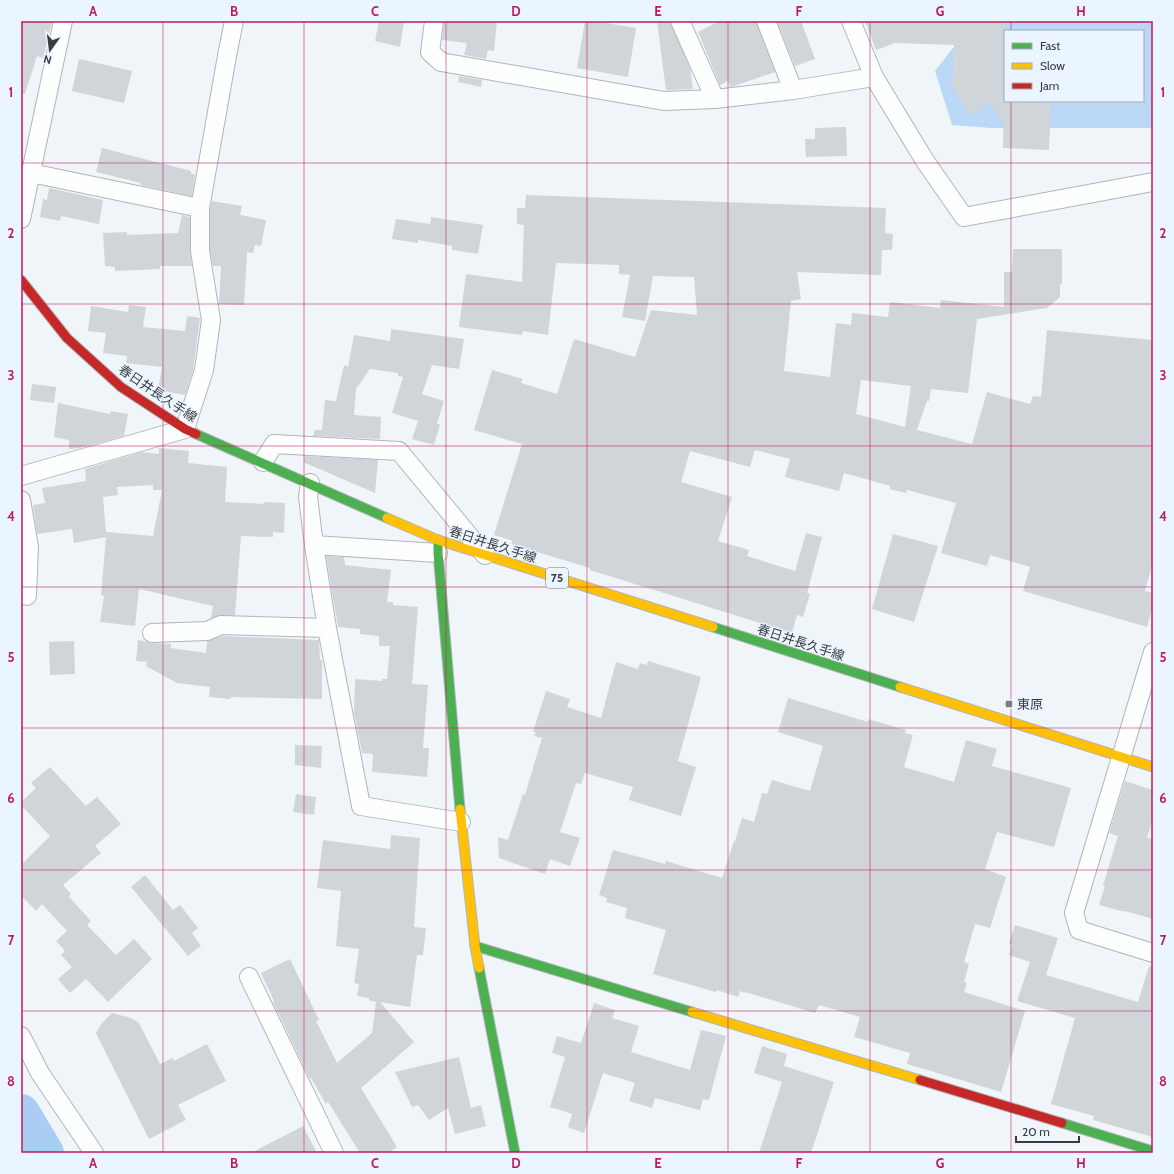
<svg xmlns="http://www.w3.org/2000/svg" width="1174" height="1174" font-family="Cabin,'Noto Sans JP',sans-serif">
  <style>
    .forest { fill: #bad7f6; fill-rule: evenodd }
    .lines { fill: none; stroke-linecap: round; stroke-linejoin: round }
    .river { stroke: #aacdf4; stroke-width: 38 }
    .building { fill: #d0d5da; fill-rule: evenodd }
    .street-casing { stroke: #b1b5ba; stroke-width: 20 }
    .fast-casing { stroke: #b1b5ba; stroke-width: 11 }
    .slow-casing { stroke: #b1b5ba; stroke-width: 11 }
    .jam-casing { stroke: #b1b5ba; stroke-width: 11 }
    .street { stroke: #fdfefe; stroke-width: 18 }
    .fast { stroke: #4caf50; stroke-width: 9 }
    .slow { stroke: #ffc107; stroke-width: 9 }
    .jam { stroke: #c62828; stroke-width: 9 }
    .grid { fill: none; stroke: #c2185b; stroke-width: 1; stroke-opacity: 0.55 }
    .poi-dot { fill: #787d82; stroke: #ebf5ff; stroke-width: 1.5 }
    .labels { text-anchor: middle; stroke-width: 3; stroke-linejoin: round; paint-order: stroke }
    .shield { fill: #ebf5ff; stroke: #6e747a; stroke-width: 1 }
    .shield-label { font-size: 12px; font-weight: bold; fill: #383c41 }
    .street-label { font-size: 13px; fill: #383c41; stroke: #ebf5ff }
    .poi-label { font-size: 13px; fill: #383c41; stroke: #ebf5ff; text-anchor: start }
    .neatline { fill: none; stroke: #c2185b; stroke-width: 1.5 }
    .grid-label { font-size: 13px; text-anchor: middle; font-weight: bold; fill: #c2185b }
  </style>
  <rect width="100%" height="100%" fill="#f0f5fa"/>
  <!-- forest -->
  <path class="forest" d="M981 21H1153V128H992L952 125 935 71 971 25ZM1005 31H1143V101H1005Z"/>
  <g class="lines">
    <!-- river -->
    <path class="river" d="M21 1113 45 1153"/>
  </g>
  <!-- building -->
  <path class="building" d="M21 21H52L43 58 37 56 25 94H21Z
    M379 21H404L400 47 375 41Z
    M444 21H497L494 51 488 50 486 59 464 55 467 43 442 40Z
    M585 21H594L636 28 628 77 577 68Z
    M657 21H670L690 68 693 89 666 90Z
    M720 21H756L775 72 734 86 730 87 728 81 720 85 698 32Z
    M777 21H801L815 59 795 66Z
    M865 21H1005V64L1003 122 990 102 970 115 952 86 954 45 895 43 876 50Z
    M79 59 132 71 124 103 72 91Z
    M459 76 482 80 481 87 458 82Z
    M1004 101H1051L1049 150 1003 148Z
    M846 127 847 156 806 157 805 139H815V128Z
    M102 148 191 171V174H195L192 196 141 185V183L96 172Z
    M49 188 103 200 99 224 61 216 60 221 40 217 43 199 47 200Z
    M526 195 886 208 885 233 893 234 892 250H882L881 275 797 272 801 299 791 301 784 371 830 377 836 323 851 325 852 313 888 317 890 302 940 308 941 300 1004 307V272H1012L1013 249H1062V284H1060V297L1047 308 977 319 968 393 931 389 929 401H927L917 430 972 444 987 392 1030 404 1033 396 1041 397 1047 330 1153 340V562L1145 591 1153 593V606L1147 627 1023 591 1030 567 990 555 987 566 941 553 956 503 907 490 906 493 890 489V486L844 473 839 491 785 477 790 459 755 450 750 467 690 451 681 482 732 497 718 541 749 550 747 556 795 571 806 533 822 537 807 593 810 594 803 617 797 615 792 633 590 570V568L511 544 513 541 494 535 522 444 474 430 492 370 523 379 521 383 557 394 574 339 635 357 651 310 697 315 694 277 653 276 645 321 622 317 630 275 619 274V265L556 263 548 335 523 331 522 335 459 327 466 274 522 282 524 225 517 224V208H525ZM861 380 911 386 905 427 856 414Z
    M212 201 242 206 240 215 266 220 261 246 255 245 253 253 247 252 244 305 219 304 221 266H213L210 250V209Z
    M182 215 190 217V251L192 266H160V269L115 271V267L105 266 103 233 127 232V235L178 233Z
    M431 217 483 225 478 254 452 250V246L418 240V243L392 239 396 219 430 224Z
    M129 305 146 307 143 327 185 331 187 316 200 318 193 370 185 395 158 390 162 367 126 363 127 356 103 353 106 333 88 331 91 306 128 312Z
    M391 329 464 339 459 369 432 365 422 394 444 401 437 423 440 425 434 445 412 439 418 421 392 413 403 377 398 376V373L370 369 356 389 354 415 381 417 380 439 313 436 315 430H322L325 400 336 401 344 365 348 367 354 335 390 341Z
    M32 384 56 387 54 403 30 400Z
    M58 403 110 414 111 411 128 414 124 436 80 448 69 449V440L54 437Z
    M159 448 189 451 188 463 227 467 225 502 264 504V502L285 503 284 533 273 532V537L241 536 235 615H221L211 618 213 606 139 589 135 626 100 622 104 596 101 595 106 537 74 543 72 529 37 534 33 505 45 503 42 488 86 481 85 469 142 452 159 454ZM153 485V490H162L153 536 106 532V533L103 497 118 495 117 487Z
    M305 456 378 460 375 493 303 462Z
    M893 534 938 546 914 622 872 609Z
    M326 556 344 557 345 565 391 570 387 602H393V605L418 607 412 684 428 685 423 748H429L427 777 372 772 373 754 362 753 354 713 355 679 382 681V679H387L390 646H379V636L360 634V629L338 627Z
    M223 636 319 640 320 660H322V699L231 697 230 699 209 697 210 687 177 683 146 666 147 662 136 661 138 640 152 643 171 644V648L206 653 207 641Z
    M74 641 75 674 50 675 49 642Z
    M648 661 701 677 678 761 696 767 681 816 629 800 633 787 585 773 581 784 576 783 560 832 580 838 570 866 550 859 545 874 499 858 498 837 508 840 523 794 525 795 542 738 534 736 536 732H533L546 691 570 699 567 707 601 718 616 662 638 669 640 663 647 665Z
    M788 698 868 722V719L906 730 905 733 913 735 904 767 954 782 966 740 997 749 992 766 1071 788 1054 847 997 832 985 869 1006 877 990 928 975 924 964 962 969 964 964 982 967 983 964 992 1025 1011 1001 1092 907 1064 910 1053 854 1037 860 1017 819 1005 815 1013 745 992V993L740 991 738 997 717 990 716 992 653 974 666 930 625 918 627 908 606 902 607 898 599 895 613 850 665 864 666 861 722 878 734 841H735L742 818 754 822 762 793 767 794 772 780 810 791 823 746 778 732Z
    M295 745 322 746 321 768 295 765Z
    M50 767 86 806 97 797 121 824 95 846 101 853 63 885 71 894 69 897 91 921 87 925 116 955 134 939 152 959 108 1002 86 979 70 993 58 979 72 967 61 955 65 951 56 941 67 931 42 904 36 911 21 895V865L50 836 21 805V802L36 788 31 783Z
    M1125 781 1153 790V818L1147 838 1153 839V919L1125 911V912L1099 905 1105 886 1103 885 1118 836 1109 833Z
    M296 794 316 797 314 815 293 812Z
    M391 835 420 838 414 927 426 928 423 955H417L410 1007 380 1002 414 1042 361 1088 397 1147 388 1153H360L328 1102 326 1104 311 1078 310 1079 273 1002 274 1001 261 973 290 959 319 1020 316 1021 337 1063 372 1033 376 1002 369 1000V998L357 996 359 984 354 983 359 949 336 946 341 891 317 888 323 840 390 849Z
    M145 875 173 910 180 905 198 928 192 933 201 946 188 956 131 887Z
    M1015 925 1058 938 1046 975 1138 1002 1149 966 1153 967V1137L1093 1120 1094 1116 1051 1104 1075 1018 1017 1001 1030 962 1009 955 1012 945 1009 944Z
    M594 1003 615 1010 612 1018 639 1026 631 1052 690 1070 701 1030 726 1036 709 1100 703 1099 700 1110 655 1098 652 1108 629 1101 635 1083 603 1073 584 1133 568 1127 572 1114 550 1107 565 1057 552 1053 557 1036 581 1043Z
    M112 1013 131 1018 139 1023 160 1064 173 1058 174 1061 207 1044 226 1081 178 1105 186 1120 149 1139 96 1033 101 1024Z
    M762 1046 787 1054 784 1066 834 1082 811 1153H759L782 1082 754 1073Z
    M459 1057 471 1108 481 1105 486 1126 455 1134 448 1108 429 1120 418 1105 412 1107 395 1072Z
    M303 1126 317 1153H251Z"/>
  <g class="lines">
    <defs>
      <path id="street" d="M434 21 430 52 441 62 664 101 715 99 793 90 874 77
        M680 21 715 99
        M766 21 793 90
        M851 21 874 77 925 161 964 217 1153 182
        M31 173 200 208
        M21 219 63 21
        M263 462 274 444 399 451 485 555
        M21 476 185 429 204 370 211 320 200 251V208L227 56 234 21
        M310 483 308 497 314 545
        M21 500 29 547 27 596
        M438 553 314 545 327 628 361 806 461 822
        M152 633 207 631 221 625 327 628
        M1153 652 1074 913 1079 930 1153 953
        M249 977 334 1153
        M21 1036 40 1073 94 1153"/>
      <path id="fast" d="M196 434 387 518
        M438 540V553L460 809
        M713 627 900 687
        M475 946 692 1012
        M479 968 515 1153
        M1062 1123 1153 1151"/>
      <path id="slow" d="M387 518 438 540 713 627
        M900 687 1153 767
        M460 809 475 946 479 968
        M692 1012 920 1080"/>
      <path id="jam" d="M21 280 67 338 121 387 185 429 196 434
        M920 1080 1062 1123"/>
    </defs>
    <!-- street casing -->
    <use href="#street" class="street-casing"/>
    <!-- fast casing -->
    <use href="#fast" class="fast-casing"/>
    <!-- slow casing -->
    <use href="#slow" class="slow-casing"/>
    <!-- jam casing -->
    <use href="#jam" class="jam-casing"/>
    <!-- street -->
    <use href="#street" class="street"/>
    <!-- fast -->
    <use href="#fast" class="fast"/>
    <!-- slow -->
    <use href="#slow" class="slow"/>
    <!-- jam -->
    <use href="#jam" class="jam"/>
  </g>
  <!-- grid -->
  <path class="grid" d="M163 21V1153M304 21V1153M446 21V1153M587 21V1153M728 21V1153M870 21V1153M1011 21V31M1011 101V1153M21 163H1153M21 304H1153M21 446H1153M21 587H1153M21 728H1153M21 870H1153M21 1011H1153"/>
  <!-- markers -->
  <rect class="poi-dot" x="1005" y="700" width="8" height="8" rx="2"/>
  <g class="labels">
    <!-- shield labels -->
    <rect class="shield" x="546" y="568" width="22" height="20" rx="3"/>
    <g class="shield-label">
      <text x="557" y="582">75</text>
    </g>
    <!-- street labels -->
    <g class="street-label">
      <text transform="translate(158 393) rotate(34)" y="5">春日井長久手線</text>
      <text transform="translate(493 544) rotate(18)" y="5">春日井長久手線</text>
      <text transform="translate(801 642) rotate(18)" y="5">春日井長久手線</text>
    </g>
    <!-- poi labels -->
    <g class="poi-label">
      <text x="1017" y="709">東原</text>
    </g>
  </g>
  <!-- border -->
  <rect width="1174" height="1174" fill="none" stroke="#ebf5ff" stroke-width="44"/>
  <!-- legend -->
  <rect x="1004" y="30" width="140" height="72" fill="#ebf5ff" stroke="#a3abb3"/>
  <rect x="1012" y="43" width="20" height="6" fill="#4caf50" stroke="#a3abb3"/>
  <text x="1040" y="50" font-size="12" fill="#383c41">Fast</text>
  <rect x="1012" y="63" width="20" height="6" fill="#ffc107" stroke="#a3abb3"/>
  <text x="1040" y="70" font-size="12" fill="#383c41">Slow</text>
  <rect x="1012" y="83" width="20" height="6" fill="#c62828" stroke="#a3abb3"/>
  <text x="1040" y="90" font-size="12" fill="#383c41">Jam</text>
  <!-- north arrow -->
  <g transform="translate(50 50) rotate(194)" stroke="#ebf5ff" stroke-width="3" paint-order="stroke">
  <path d="M0-3L7 15L0 10L-7 15Z" fill="#383c41"/>
  <text y="-6" font-size="11" font-weight="bold" text-anchor="middle" fill="#383c41">N</text>
  </g>
  <!-- scale -->
  <path d="M1016 1136v6h63v-6" fill="none" stroke="#383c41" stroke-width="2"/>
  <text x="1022" y="1136" font-size="12" fill="#383c41" stroke="#ebf5ff" stroke-width="3" paint-order="stroke">20 m</text>
  <rect x="22" y="22" width="1130" height="1130" class="neatline"/>
  <g class="grid-label">
    <text x="93" y="16">A</text>
    <text x="234" y="16">B</text>
    <text x="375" y="16">C</text>
    <text x="516" y="16">D</text>
    <text x="658" y="16">E</text>
    <text x="799" y="16">F</text>
    <text x="940" y="16">G</text>
    <text x="1081" y="16">H</text>
    <text x="11" y="97">1</text>
    <text x="1163" y="97">1</text>
    <text x="11" y="238">2</text>
    <text x="1163" y="238">2</text>
    <text x="11" y="380">3</text>
    <text x="1163" y="380">3</text>
    <text x="11" y="521">4</text>
    <text x="1163" y="521">4</text>
    <text x="11" y="662">5</text>
    <text x="1163" y="662">5</text>
    <text x="11" y="803">6</text>
    <text x="1163" y="803">6</text>
    <text x="11" y="945">7</text>
    <text x="1163" y="945">7</text>
    <text x="11" y="1086">8</text>
    <text x="1163" y="1086">8</text>
    <text x="93" y="1168">A</text>
    <text x="234" y="1168">B</text>
    <text x="375" y="1168">C</text>
    <text x="516" y="1168">D</text>
    <text x="658" y="1168">E</text>
    <text x="799" y="1168">F</text>
    <text x="940" y="1168">G</text>
    <text x="1081" y="1168">H</text>
  </g>
</svg>
